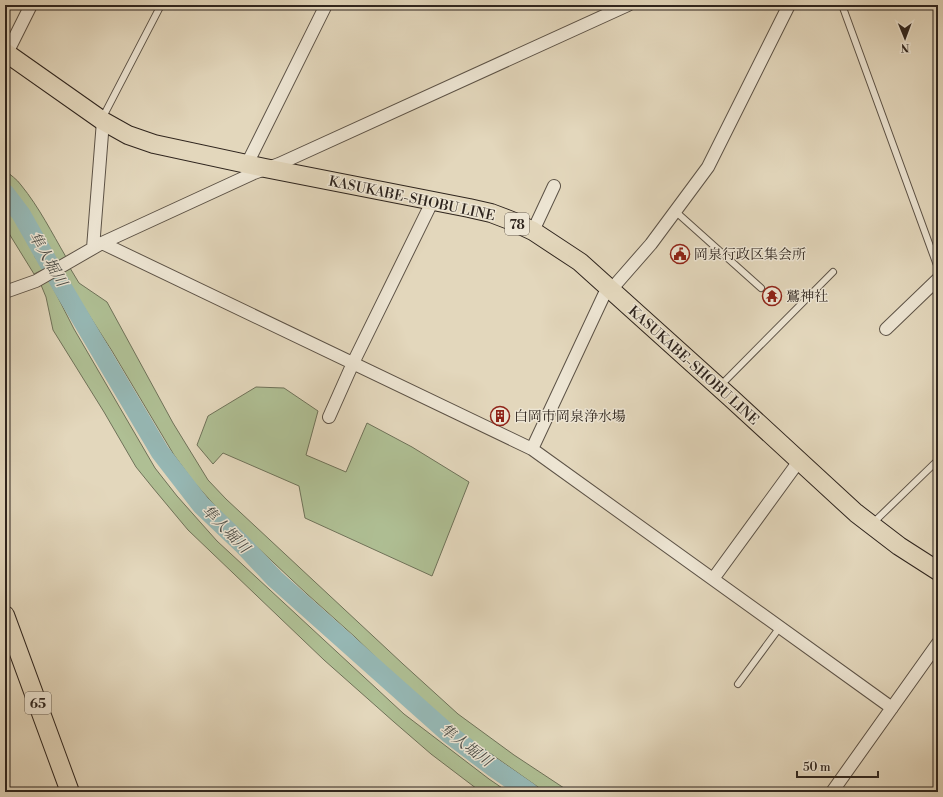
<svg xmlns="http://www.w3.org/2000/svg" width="943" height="797" font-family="'Libre Bodoni','Noto Serif JP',serif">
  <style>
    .green { fill: #afbf94; stroke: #6f7259 }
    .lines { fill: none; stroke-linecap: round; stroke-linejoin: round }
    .river { stroke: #96b8b5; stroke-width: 19 }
    .service-casing { stroke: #5c5246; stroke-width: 8 }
    .minor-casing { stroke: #5c5246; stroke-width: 14 }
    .primary-casing { stroke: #2f251e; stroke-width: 20 }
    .service { stroke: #ede5d3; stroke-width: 6 }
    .minor { stroke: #ede5d3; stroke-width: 12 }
    .primary { stroke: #e3d7bc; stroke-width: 18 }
    .labels { text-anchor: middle; stroke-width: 3; stroke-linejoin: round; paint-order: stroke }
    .shield { fill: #ede5d3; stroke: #685f54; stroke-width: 1 }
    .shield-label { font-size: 13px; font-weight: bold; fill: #2f251e }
    .street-label { font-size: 14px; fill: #2f251e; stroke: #ede5d3 }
    .poi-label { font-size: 14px; fill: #2f251e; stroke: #ede5d3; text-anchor: start }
    .water-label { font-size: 15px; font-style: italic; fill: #494a44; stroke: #ede5d3 }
  </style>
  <rect width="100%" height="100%" fill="#e3d7bc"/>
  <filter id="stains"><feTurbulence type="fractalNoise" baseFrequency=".005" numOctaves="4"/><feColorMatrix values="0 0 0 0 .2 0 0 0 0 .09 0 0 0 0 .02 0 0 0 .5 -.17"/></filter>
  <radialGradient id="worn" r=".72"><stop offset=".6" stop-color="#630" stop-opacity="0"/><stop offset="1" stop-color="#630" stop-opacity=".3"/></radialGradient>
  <!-- green -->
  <path class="green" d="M5 170C10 175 17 179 21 185 39 207 52 233 66 257L57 263 21 206 5 186Z
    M5 202 26 233 34 249 35 257 44 269 34 274 5 227Z
    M70 268 79 283 107 302 173 423 208 480 226 499 403 664 458 714 514 755 570 792H545L450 725 394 675 355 637 307 594 224 516 193 481 174 455 112 351 62 273Z
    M49 280 74 329 155 468 177 496 217 541 404 714 489 779 508 792H481L431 754 394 722 324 660 188 530 153 488 136 467 104 412 53 330 46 297 41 285Z
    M256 387 284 388 318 411 306 455 346 472 367 423 412 447 469 482 432 576 305 518 299 486 223 453 213 464 197 445 208 416Z"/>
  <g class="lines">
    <!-- river -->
    <path class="river" d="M5 193 21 214 64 290 160 452 201 505 242 544 275 579 449 734 494 768 529 792"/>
    <defs>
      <path id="service" d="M842 5 938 268
        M103 120 105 113 161 5
        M675 211 761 288
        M720 386 833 272
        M873 523 938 460
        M738 684 780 627"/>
      <path id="minor" d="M5 57 31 5
        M247 164 326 5
        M533 231 554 186
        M102 243 532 449 892 708
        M93 248 103 121
        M5 292 36 281 102 243 254 173 279 164 628 5
        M886 329 938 279
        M329 417 353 363 433 200
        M532 449 604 295 610 289 616 284 651 244 708 167 789 5
        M713 579 799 461
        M832 792 938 643"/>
      <path id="primary" d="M5 52 103 121 128 135 154 144 265 168 469 208 491 213 512 221 533 231 580 262 731 398 856 513 899 546 938 571
        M5 615 70 792"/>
    </defs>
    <!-- service casing -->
    <use href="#service" class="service-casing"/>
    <!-- minor casing -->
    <use href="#minor" class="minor-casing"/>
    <!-- primary casing -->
    <use href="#primary" class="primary-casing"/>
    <!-- service -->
    <use href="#service" class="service"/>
    <!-- minor -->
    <use href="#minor" class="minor"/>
    <!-- primary -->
    <use href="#primary" class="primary"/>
  </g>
  <!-- icons -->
  <defs>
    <symbol id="civic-ring" viewBox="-11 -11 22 22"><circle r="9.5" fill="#ede5d3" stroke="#8f2418" stroke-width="1.5"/><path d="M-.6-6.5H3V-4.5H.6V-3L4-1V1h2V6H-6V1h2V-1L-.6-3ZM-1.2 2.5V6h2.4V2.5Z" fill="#8f2418"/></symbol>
    <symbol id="temple-ring" viewBox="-11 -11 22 22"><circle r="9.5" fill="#ede5d3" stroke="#8f2418" stroke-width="1.5"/><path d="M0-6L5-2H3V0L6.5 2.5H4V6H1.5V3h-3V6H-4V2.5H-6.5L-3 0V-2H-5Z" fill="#8f2418"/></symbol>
    <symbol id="building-ring" viewBox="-11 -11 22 22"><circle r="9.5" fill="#ede5d3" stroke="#8f2418" stroke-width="1.5"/><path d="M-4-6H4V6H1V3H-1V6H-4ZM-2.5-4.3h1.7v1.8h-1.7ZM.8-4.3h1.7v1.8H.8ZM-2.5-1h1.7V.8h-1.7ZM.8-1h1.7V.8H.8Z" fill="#8f2418"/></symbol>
  </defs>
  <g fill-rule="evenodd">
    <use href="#civic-ring" x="669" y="243" width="22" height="22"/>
    <use href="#temple-ring" x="761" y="285" width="22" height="22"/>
    <use href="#building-ring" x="489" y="405" width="22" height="22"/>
  </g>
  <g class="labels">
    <!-- shield labels -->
    <g class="shield">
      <rect x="505" y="213" width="24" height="22" rx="3"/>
      <rect x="25" y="692" width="26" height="22" rx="3"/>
    </g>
    <g class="shield-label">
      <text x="517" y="229">78</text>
      <text x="38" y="708">65</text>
    </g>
    <!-- street labels -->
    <g class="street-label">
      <text transform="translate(412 198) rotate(12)" y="5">KASUKABE-SHOBU LINE</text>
      <text transform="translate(694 365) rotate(42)" y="5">KASUKABE-SHOBU LINE</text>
    </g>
    <!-- poi labels -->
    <g class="poi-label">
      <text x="694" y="259">岡泉行政区集会所</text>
      <text x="786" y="301">鷲神社</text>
      <text x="514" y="421">白岡市岡泉浄水場</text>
    </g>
    <!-- water labels -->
    <g class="water-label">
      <text transform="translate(48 259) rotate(60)" y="5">隼人堀川</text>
      <text transform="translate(226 529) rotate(45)" y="5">隼人堀川</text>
      <text transform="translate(466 745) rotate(37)" y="5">隼人堀川</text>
    </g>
  </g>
  <!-- margin -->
  <rect width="943" height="797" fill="none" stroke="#e3d7bc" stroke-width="20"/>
  <rect x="6" y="6" width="931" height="785" fill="none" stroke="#2f251e" stroke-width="2"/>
  <rect x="10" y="10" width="923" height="777" fill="none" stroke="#2f251e"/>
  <!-- north arrow -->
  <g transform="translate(905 38) rotate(179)" stroke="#ede5d3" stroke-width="3" paint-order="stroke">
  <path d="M0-3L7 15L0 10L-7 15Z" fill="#2f251e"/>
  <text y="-6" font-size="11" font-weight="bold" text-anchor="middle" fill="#2f251e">N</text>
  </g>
  <!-- scale -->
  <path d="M797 771v6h81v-6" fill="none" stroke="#2f251e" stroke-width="2"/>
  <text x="803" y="771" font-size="12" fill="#2f251e" stroke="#ede5d3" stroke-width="3" paint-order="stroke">50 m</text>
  <rect width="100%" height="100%" filter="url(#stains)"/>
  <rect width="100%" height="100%" fill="url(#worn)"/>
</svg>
